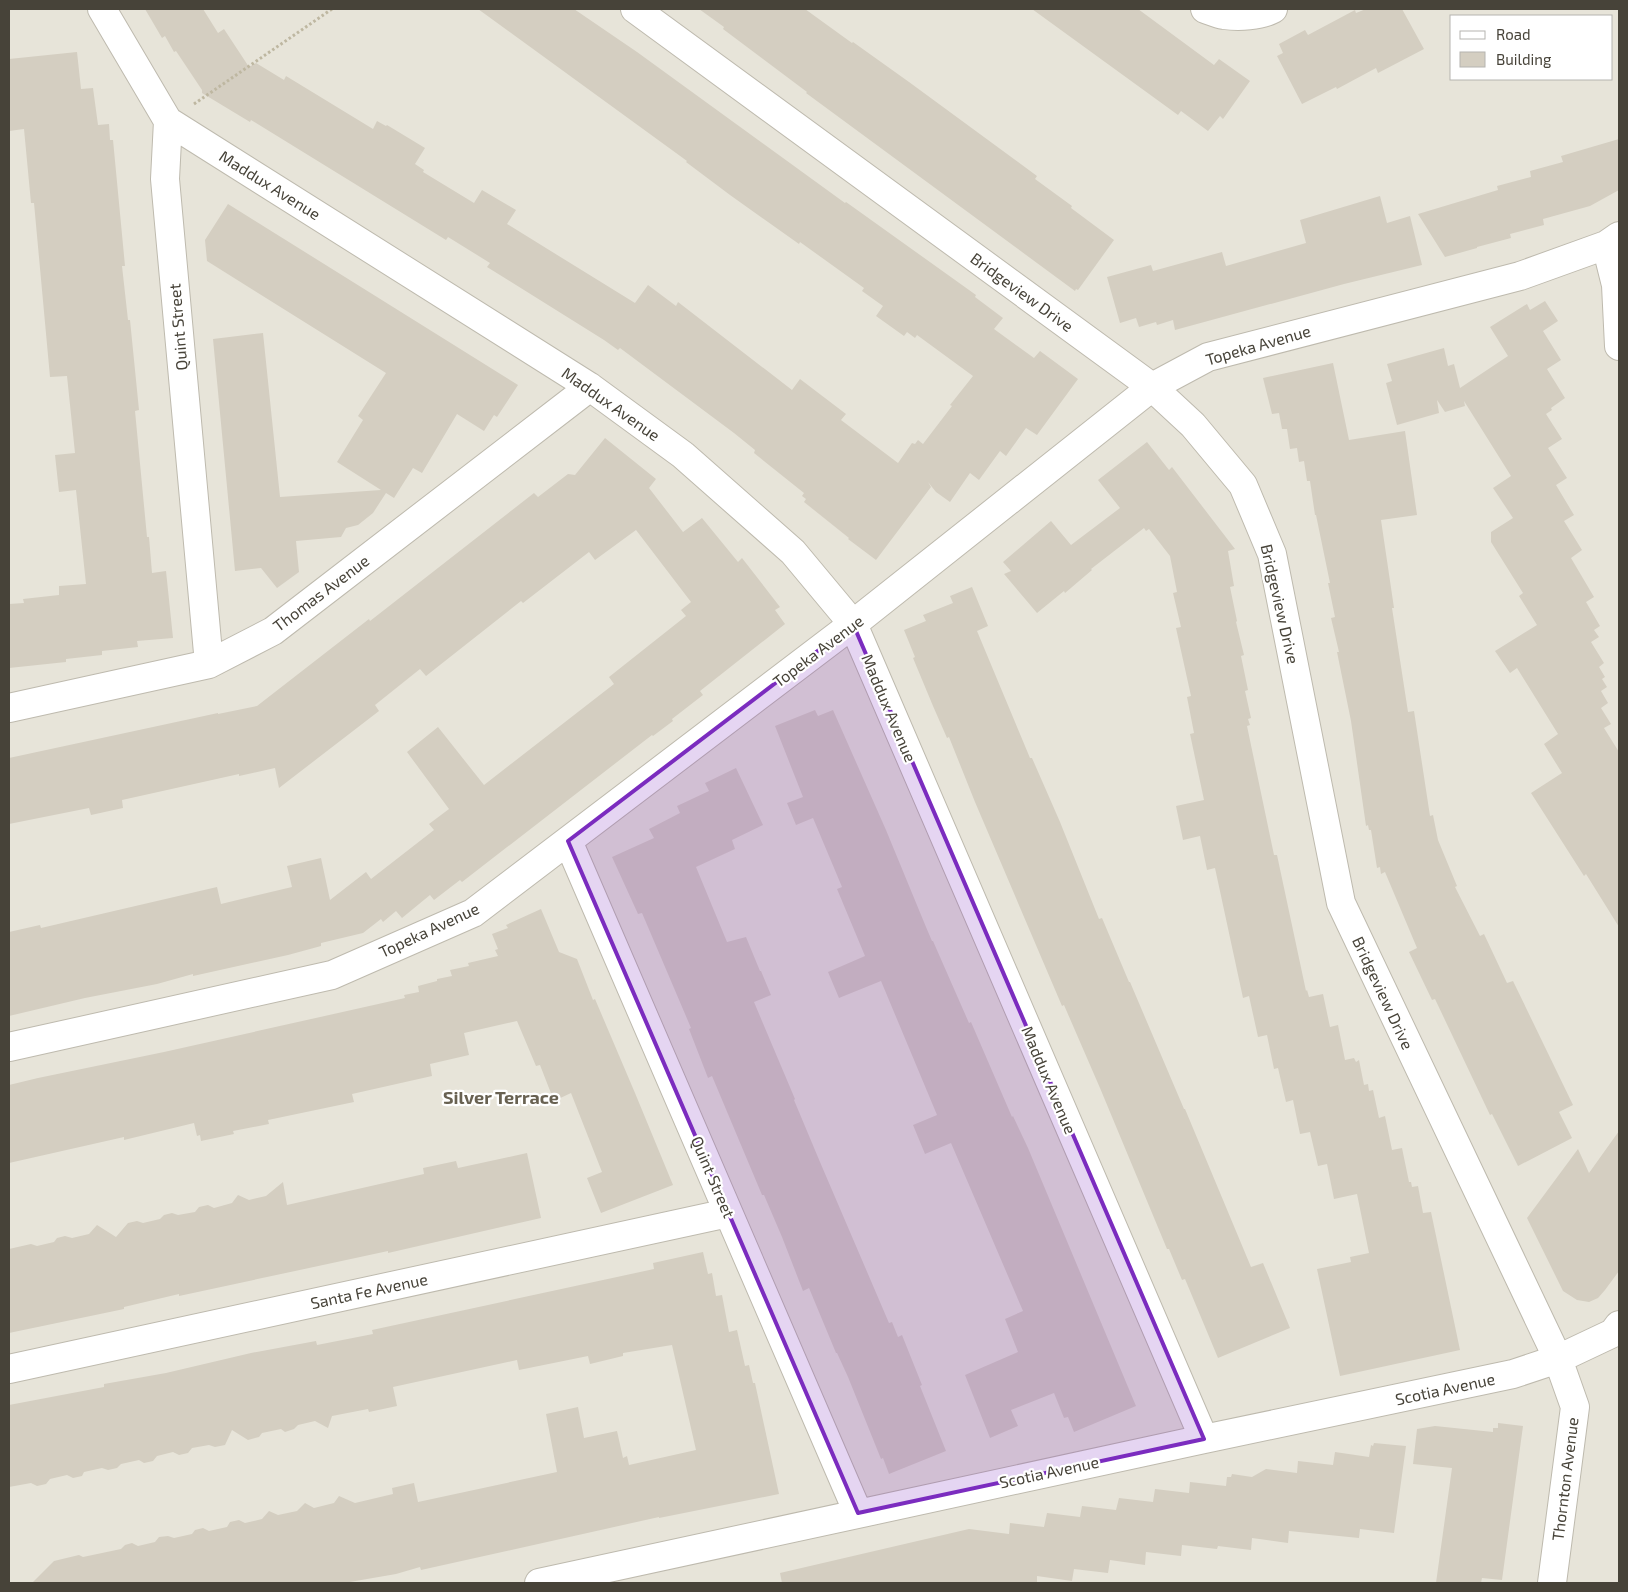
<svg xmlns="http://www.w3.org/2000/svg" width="1628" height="1592" font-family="'Exo 2',sans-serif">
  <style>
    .residential { fill: #e7e4d9; fill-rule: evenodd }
    .building { fill: #d4cec1 }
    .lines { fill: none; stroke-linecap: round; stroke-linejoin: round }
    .street-casing { stroke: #bebaae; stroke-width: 30 }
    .path { stroke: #beb7a1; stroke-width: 3; stroke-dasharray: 2.5 2.5; stroke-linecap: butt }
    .street { stroke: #fff; stroke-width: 28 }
    .marked { fill: #7b2cbf; fill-opacity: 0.2; stroke: #7b2cbf; stroke-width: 4; stroke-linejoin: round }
    .labels { text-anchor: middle; stroke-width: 4.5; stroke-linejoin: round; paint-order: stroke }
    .street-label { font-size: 16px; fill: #474339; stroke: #fff }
    .neighbourhood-label { font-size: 18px; font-weight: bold; fill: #686151; stroke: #fff }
  </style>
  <rect width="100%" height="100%" fill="#f3f1ea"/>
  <!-- residential -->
  <path class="residential" d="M9 9H1619V1583H9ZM1452 16H1612V79H1452Z"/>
  <!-- building -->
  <path class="building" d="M145 9H203L218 33 224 29 249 67 256 63 284 80 286 76 373 129 377 121 386 126 387 125 425 148 415 164 424 170 423 172 474 203 482 190 516 210 507 224 635 303 648 285 676 306 678 302 792 390 800 379 846 414 841 420 898 463 912 443 915 444 918 440 923 444 952 406 950 405 973 376 917 335 915 338 907 332 904 336 876 316 883 306 862 291 864 288 800 242 799 244 730 195 686 162 687 161 478 9H574L637 52 845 203 846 202 976 295 975 297 1003 318 994 329 1034 358 1040 351 1078 379 1037 435 1026 428 1006 456 1000 451 979 480 970 473 950 502 936 492 928 482 931 487 876 560 848 539 849 538 804 502 806 499 802 496 804 493 754 453 755 450 734 433 620 348 618 350 604 340 487 267 490 263 448 237 446 240 251 120 250 122 202 93V90L176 51 174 52 165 36 162 38Z
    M699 9H805L852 43 853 42 909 82 1037 176 1035 179 1072 206 1071 208 1114 240 1078 290 1076 289 1075 291 806 93 807 92 723 29 724 27Z
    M1032 9H1138L1214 65 1219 59 1250 81 1223 119 1220 116 1208 131 1181 111 1178 115Z
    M1366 9H1402L1424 49 1378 73 1376 68 1337 89 1336 87 1302 104 1277 56 1283 53 1279 44 1305 30 1308 35 1355 10 1356 13Z
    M77 52 81 89 93 88 98 125 109 124 110 140H113L125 266H122L128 320H130L139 410 135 411 147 537H149L152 573 166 571 173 638 137 641 138 647 102 651V655L66 659V662L9 668V604L24 603 23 599 59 595V586L86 584 76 490 59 492 55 455 75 453 67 376 50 377 34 203H31L24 129 9 131V59Z
    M1619 139V190L1590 206 1543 219 1544 225 1510 234 1511 238 1477 247V248L1445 257 1418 214 1498 190 1497 186 1531 177 1530 171 1563 162 1561 156Z
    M1380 196 1387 223 1410 216 1422 265 1344 284 1175 330 1173 320 1157 325 1156 322 1139 327 1136 318 1120 323 1107 277 1151 265 1153 271 1222 252 1226 266 1306 243 1300 220Z
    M228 204 518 385 497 417 494 415 484 431 457 414 422 473 413 468 394 498 386 493 373 513 358 525 346 528 341 537 296 541 299 572 277 588 261 568 235 571 213 339 263 333 280 497 381 490 337 462 363 420 358 416 386 373 207 261 205 240Z
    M1545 301 1558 321 1543 331 1561 360 1547 369 1565 398 1551 408 1552 410 1546 414 1562 439 1548 448 1567 478 1556 485 1574 515 1564 521 1582 550 1571 558 1594 597 1586 602 1600 626 1594 630 1599 637 1591 642 1604 663 1599 667 1605 677 1602 679 1607 687 1601 691 1608 703 1601 708 1611 724 1604 728 1619 752V927L1586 874 1584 876 1531 793 1562 773 1544 744 1558 734 1517 668 1510 673 1495 651 1537 625 1519 596 1523 593 1491 542V532L1513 518 1493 488 1511 476 1464 401 1465 406 1445 412 1437 400 1439 413 1397 425 1386 383 1392 381 1387 364 1444 348 1448 366 1454 364 1460 388 1508 356 1490 327 1527 304 1530 310Z
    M1333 363 1349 440 1405 431 1417 515 1381 520 1394 608H1392L1408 712 1414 711 1430 816 1433 815 1438 840 1457 886 1455 887 1480 936 1484 934 1507 983 1513 981 1573 1105 1559 1112 1572 1138 1518 1166 1492 1114 1490 1115 1435 999 1432 1000 1409 952 1417 948 1385 872 1381 874 1380 867 1377 868 1371 830H1369L1368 825 1366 826 1351 721 1337 652H1339L1331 618 1335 617 1328 583H1330L1316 515H1315L1310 481H1307L1304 461 1299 462 1297 448 1290 449 1287 429H1282L1279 413 1272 414 1263 378Z
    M605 438 656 479 649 488 683 532 702 518 738 562 742 558 780 607 775 610 785 624 700 691 703 695 672 719 673 721 653 736 652 735 462 882 460 880 434 900 430 895 402 918 396 911 383 922 381 919 363 933 321 943V946L288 955 193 976V974L157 984 85 998 9 1016V932L40 925 41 928 217 887 221 904 292 887 287 866 321 858 330 900 366 872 371 879 434 830 429 824 449 809 407 752 438 727 484 785 614 684 609 677 686 616 681 610 691 602 636 530 595 560 589 552 523 603 521 601 426 676 420 669 375 705 379 711 279 788 275 768 239 776V774L122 800 123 808 91 815 89 808 9 824V758L218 713V714L257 706 369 619 370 621 534 493 538 497 568 474 575 475Z
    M1147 442 1169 470 1172 467 1235 549 1228 551 1234 586 1230 587 1237 621 1236 622 1244 655 1241 656 1248 690 1245 691 1251 718 1248 719 1250 725 1247 726 1274 855H1277L1306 991 1307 990 1309 997 1323 994 1330 1027 1338 1025 1345 1060 1354 1058 1356 1062 1359 1060 1364 1085 1368 1084 1369 1091 1373 1090 1379 1118 1385 1116 1392 1150 1402 1148 1409 1182H1411L1412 1187 1418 1186 1423 1213 1431 1212 1460 1350 1340 1376 1317 1269 1351 1262 1350 1257 1369 1253 1357 1194 1334 1199 1327 1164 1318 1166 1310 1132 1300 1134 1293 1100 1286 1102 1278 1068 1274 1069 1267 1035 1258 1037 1249 996 1243 998 1215 868 1207 870 1200 836 1183 840 1176 806 1204 800 1190 734 1194 733 1187 697 1191 696 1176 628 1181 627 1173 593 1177 592 1170 556 1149 529 1146 531 1144 528 1091 569 1092 570 1065 593 1064 591 1037 613 1004 574 1011 571 1003 562 1051 521 1071 545 1120 508 1098 480Z
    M972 587 988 626 977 631 1030 758H1032L1060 822 1099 919 1102 918 1129 982H1130L1184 1109H1185L1251 1267 1263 1263 1290 1328 1218 1358 1185 1279 1182 1280 1169 1249H1167L1100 1088 1064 1005 1062 1006 975 802 949 737 947 738 933 706 913 658 915 657 904 630 926 621 923 615 953 603 950 596Z
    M815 710 818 716 833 710 886 830 926 927 932 941H933L969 1023 971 1022 1012 1117 1013 1116 1028 1148 1136 1406 1074 1432 1068 1417 1064 1418 1054 1393 1011 1410 1018 1426 990 1438 965 1375 1018 1352 1005 1319 1023 1311 951 1143 925 1154 913 1125 937 1115 881 981 839 998 828 972 865 956 837 889 842 887 813 818 796 825 787 803 803 797 775 726Z
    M736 768 763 825 732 840 735 849 696 867 727 942 746 937 760 971H761L771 995 754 1002 795 1099 794 1100 820 1162 889 1323 892 1322 898 1337 902 1335 922 1385 920 1386 946 1451 889 1474 883 1458 881 1459 848 1377 837 1353H836L809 1288 803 1291 782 1237 764 1195H762L712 1076 708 1078 689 1029 691 1028 642 913 638 914 612 857 654 838 649 829 680 813 677 806 709 791 705 783Z
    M541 909 559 952 577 959 593 1000 595 999 635 1093 673 1185 601 1213 587 1178 602 1172 571 1093 554 1101 540 1065 536 1066 517 1021 464 1033 469 1055 430 1064 432 1076 352 1094 354 1102 268 1120 269 1124 233 1131 234 1134 201 1141 200 1135 197 1136 194 1123 124 1140V1137L9 1163V1085L38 1078 164 1052 405 998 404 995 419 992 418 986 437 981V979L452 976 450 970 469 966 468 963 498 956 495 950 498 949 492 934 508 928 506 925Z
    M1619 1131V1271L1605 1290 1598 1298 1589 1302 1577 1300 1563 1291 1527 1218 1578 1149 1589 1173Z
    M527 1153 541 1218 388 1253V1251L179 1296V1294L124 1307V1309L9 1333V1249L31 1244 37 1246 54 1242 57 1238 65 1236 72 1238 89 1234 97 1225 116 1237 128 1223 137 1221 143 1223 160 1219 164 1215 172 1213 178 1215 195 1212 199 1207 208 1205 214 1208 232 1203 238 1195 249 1200 266 1196 283 1182 287 1205 424 1174 423 1168 456 1161 458 1168Z
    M703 1252 708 1274 712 1273 716 1296 722 1295 729 1332 737 1330 745 1366 749 1365 753 1383H755L779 1494 659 1518V1517L421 1570 420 1567 396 1574 344 1583H32L54 1561 79 1555 83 1557 121 1549 125 1545 132 1543 138 1546 155 1542 159 1537 168 1536 174 1538 192 1534 195 1530 203 1528 209 1531 227 1527 230 1522 239 1520 245 1523 262 1519 269 1511 278 1515 297 1511 305 1503 314 1508 334 1503 339 1496 355 1503 393 1494 392 1488 414 1483 418 1502 557 1472 546 1414 578 1407 584 1438 617 1431 623 1458 627 1456 629 1465 696 1450 672 1345 623 1353V1356L590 1364 588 1356 519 1370 517 1360 393 1387 397 1406 369 1412 368 1409 332 1416 328 1428 315 1421 298 1425 294 1429 285 1432 281 1429 262 1433 259 1437 248 1440 232 1430 225 1445 215 1447 209 1445 192 1448 188 1453 179 1455 173 1452 157 1456 153 1461 144 1463 139 1460 121 1464 117 1468 108 1470 102 1468 84 1472 82 1476 73 1478 67 1475 50 1479 46 1484 37 1486 31 1483 9 1487V1405L104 1387V1384L166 1373 251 1353 316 1341 317 1345 373 1334 372 1330 654 1269 653 1263Z
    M1498 1423 1523 1426 1502 1580 1482 1578 1481 1583H1436L1452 1468 1413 1464 1417 1429 1435 1426 1493 1432V1428H1498Z
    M1374 1443 1406 1446 1394 1533 1360 1529 1359 1538 1289 1531 1288 1543 1252 1538 1251 1550 1218 1546 1217 1549 1182 1545 1181 1556 1146 1552 1145 1565 1110 1560 1108 1573 1074 1569 1072 1581 1037 1576V1583H782L780 1573 969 1529 1009 1534 1010 1523 1044 1527 1047 1513 1080 1517 1082 1506 1116 1510 1119 1498 1153 1502 1155 1489 1189 1493 1190 1482 1226 1486 1227 1477H1231L1232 1474 1252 1477 1266 1469 1297 1473 1298 1461 1333 1465 1335 1452 1369 1457 1371 1445 1373 1446Z"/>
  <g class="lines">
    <defs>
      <path id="street" d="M102 9 168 121 165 179 209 664
        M635 9 1152 387 1193 425 1243 485 1272 554 1341 903 1558 1359 1575 1407 1552 1583
        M1205 9C1211 11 1218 14 1224 15 1239 17 1260 16 1273 9
        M168 121 590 387 683 455 793 552 853 624 1204 1439
        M1606 245 1616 285 1619 346
        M9 708 209 664 273 631 590 387
        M568 841 858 1513
        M9 1047 332 975 473 913 853 624 1152 387 1208 357 1520 276 1606 245 1619 236
        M9 1369 728 1213
        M539 1583 1204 1439 1513 1374 1558 1359 1613 1333 1619 1325"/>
    </defs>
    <!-- street casing -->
    <use href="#street" class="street-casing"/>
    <!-- path -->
    <path class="path" d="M194 104 332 9"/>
    <!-- street -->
    <use href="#street" class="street"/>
  </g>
  <!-- marked area -->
  <path class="marked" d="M853 624 1204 1439 858 1513 568 841Z"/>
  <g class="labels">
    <!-- street labels -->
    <g class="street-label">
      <text transform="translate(270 185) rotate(32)" y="6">Maddux Avenue</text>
      <text transform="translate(1022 292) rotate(36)" y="6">Bridgeview Drive</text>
      <text transform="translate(178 327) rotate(-95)" y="6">Quint Street</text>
      <text transform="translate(1258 345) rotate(-16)" y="6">Topeka Avenue</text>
      <text transform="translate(611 404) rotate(35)" y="6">Maddux Avenue</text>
      <text transform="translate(321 593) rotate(-37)" y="6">Thomas Avenue</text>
      <text transform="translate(1280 604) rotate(77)" y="6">Bridgeview Drive</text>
      <text transform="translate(818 651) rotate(-37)" y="6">Topeka Avenue</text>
      <text transform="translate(889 708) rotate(67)" y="6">Maddux Avenue</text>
      <text transform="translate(429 930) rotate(-25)" y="6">Topeka Avenue</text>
      <text transform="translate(1383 993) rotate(65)" y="6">Bridgeview Drive</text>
      <text transform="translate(1049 1080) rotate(67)" y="6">Maddux Avenue</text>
      <text transform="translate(713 1177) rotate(67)" y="6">Quint Street</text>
      <text transform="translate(369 1291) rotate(-12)" y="6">Santa Fe Avenue</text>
      <text transform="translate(1445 1389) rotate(-12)" y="6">Scotia Avenue</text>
      <text transform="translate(1049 1472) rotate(-12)" y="6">Scotia Avenue</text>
      <text transform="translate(1565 1479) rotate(-83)" y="6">Thornton Avenue</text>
    </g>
    <!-- neighbourhood labels -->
    <g class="neighbourhood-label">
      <text x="501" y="1104">Silver Terrace</text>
    </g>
  </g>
  <!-- border -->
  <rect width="1628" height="1592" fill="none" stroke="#474339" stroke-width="20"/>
  <!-- legend -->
  <rect x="1450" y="15" width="162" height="65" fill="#ffffff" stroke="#b5b4b0"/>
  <rect x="1460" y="31" width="25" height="8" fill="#ffffff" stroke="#b5b4b0"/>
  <text x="1496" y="40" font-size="15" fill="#474339">Road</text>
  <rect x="1460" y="52" width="25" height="15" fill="#d4cec1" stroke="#b5b4b0"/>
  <text x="1496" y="65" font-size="15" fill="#474339">Building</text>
</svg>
